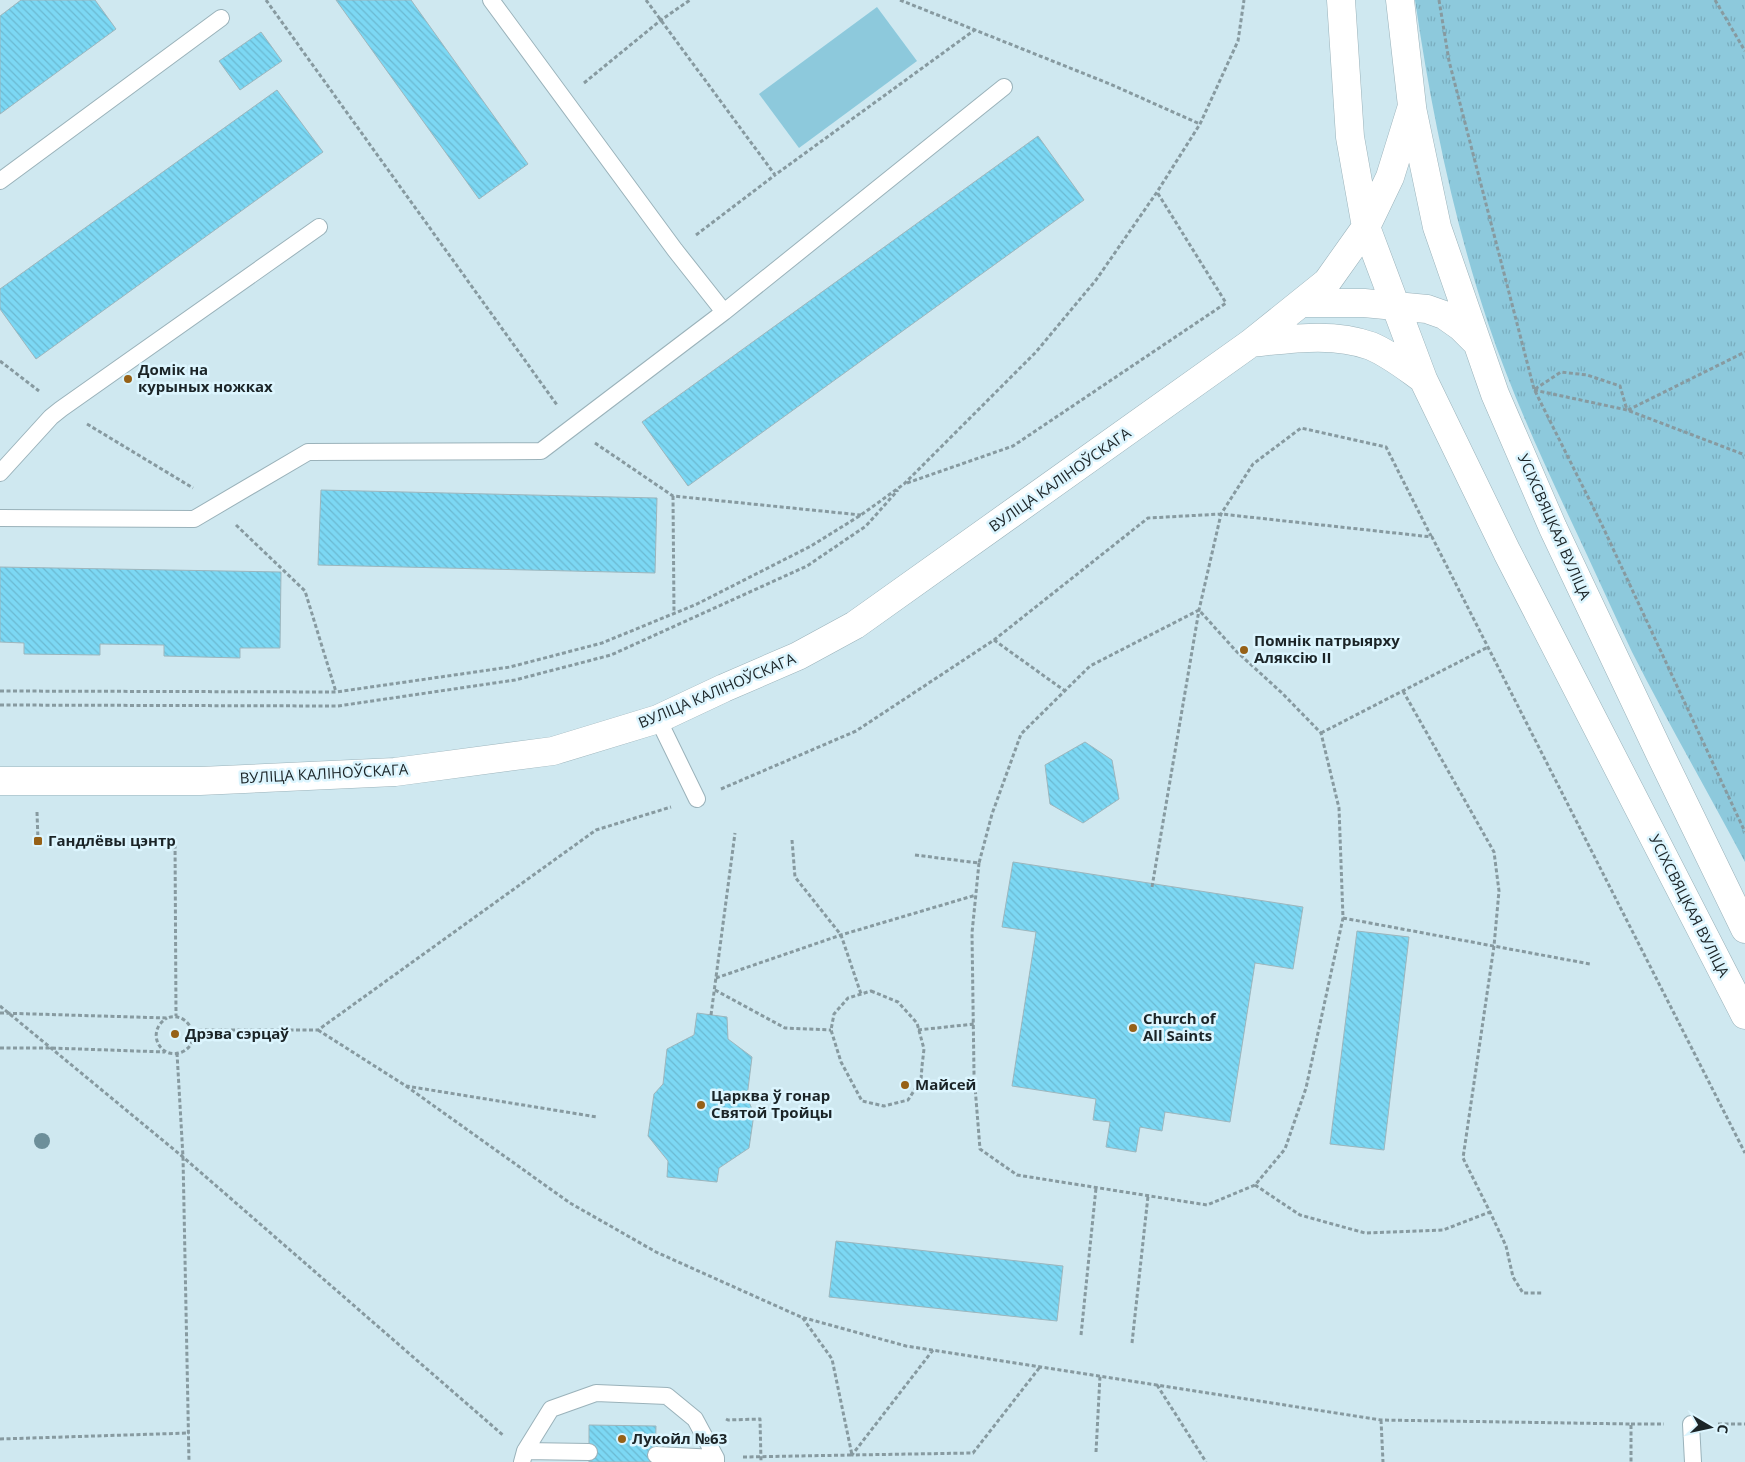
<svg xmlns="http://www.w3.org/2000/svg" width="1745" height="1462" font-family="'Open Sans',sans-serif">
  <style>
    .park { fill: url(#park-tufts) }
    .garden { fill: #8dc9dc }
    .building { fill: url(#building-back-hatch); stroke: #9db6bd }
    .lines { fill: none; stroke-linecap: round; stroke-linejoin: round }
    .service-casing { stroke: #9ab2ba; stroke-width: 18 }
    .secondary-casing { stroke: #9ab2ba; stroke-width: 29 }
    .path { stroke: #879aa0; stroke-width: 3; stroke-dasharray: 4 2.5; stroke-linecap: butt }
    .service { stroke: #fff; stroke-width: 16 }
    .secondary { stroke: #fff; stroke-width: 28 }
    .tree { fill: #6d8f9a }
    .poi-dot { fill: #966117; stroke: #dcf5fe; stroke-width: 2 }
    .labels { text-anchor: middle; stroke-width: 5; stroke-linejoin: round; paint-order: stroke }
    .poi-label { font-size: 15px; font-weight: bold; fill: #1b2427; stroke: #dcf5fe; text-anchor: start }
    .street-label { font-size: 15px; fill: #1b2427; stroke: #dcf5fe }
  </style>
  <defs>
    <pattern id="park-tufts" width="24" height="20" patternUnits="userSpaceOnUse" patternTransform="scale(1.25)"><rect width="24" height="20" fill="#8dc9dc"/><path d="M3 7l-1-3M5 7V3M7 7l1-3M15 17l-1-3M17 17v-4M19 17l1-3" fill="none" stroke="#79acbd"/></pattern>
    <pattern id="building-back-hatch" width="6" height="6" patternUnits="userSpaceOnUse" patternTransform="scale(1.25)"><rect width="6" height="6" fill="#7cd8f4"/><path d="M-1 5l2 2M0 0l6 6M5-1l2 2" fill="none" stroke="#6bb9d1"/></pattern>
  </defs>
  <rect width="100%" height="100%" fill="#cfe8f0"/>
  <!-- park -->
  <path class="park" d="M1415 0H1745V862C1708 792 1668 723 1632 652 1612 610 1593 567 1573 525 1542 459 1511 392 1488 323 1453 218 1431 109 1415 0Z"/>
  <!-- garden -->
  <path class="garden" d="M877 7 917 61 799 148 759 94Z"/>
  <!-- building -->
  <path class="building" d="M21 0H95L116 29 0 114V16Z
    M336 0H411L528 164 479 199Z
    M261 32 282 61 240 90 219 61Z
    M277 90 323 152 36 359 0 309V289Z
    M1038 136 1084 200 688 486 642 422Z
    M321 490 657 498 655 573 318 565Z
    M0 567 281 572 280 648H240V658L164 656V645L100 644V655L24 654V643L0 642Z
    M1085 742 1112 760 1119 799 1083 823 1050 804 1045 765Z
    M1013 862 1303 907 1293 969 1255 963 1230 1122 1165 1112 1162 1131 1140 1127 1136 1152 1106 1147 1110 1122 1093 1120 1096 1099 1012 1086 1036 932 1002 927Z
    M1357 931 1409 937 1384 1150 1330 1144Z
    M697 1013 727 1017 728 1039 752 1057 747 1097 754 1114 749 1148 719 1168 717 1182 667 1177 668 1161 648 1136 654 1094 663 1084 667 1049 694 1035Z
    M836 1241 1063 1266 1057 1321 829 1297Z
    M589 1425 656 1426 655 1462H589Z"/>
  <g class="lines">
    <defs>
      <path id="service" d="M491 0 675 250 724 312
        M0 181 221 18
        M0 473 51 417 61 409 319 227
        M0 518 194 519 308 452 541 451 724 312 1004 87
        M658 719 697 799
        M1691 1424 1693 1462
        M525 1451 551 1409 596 1393 667 1396 695 1419 716 1458
        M656 1455 716 1458V1462
        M522 1462 525 1451 589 1452"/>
      <path id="secondary" d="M1341 0 1350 137 1366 227 1423 379 1507 552 1745 1015
        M1412 108 1437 227 1495 394 1553 528 1661 756 1745 929
        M1301 303H1364L1427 309 1444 315 1461 327 1476 342
        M1251 343C1290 339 1333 332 1371 346 1390 354 1406 367 1423 379
        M0 781H200L395 772 553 751 658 719 724 688 798 656 855 625 1251 343 1327 282 1366 227 1390 177 1412 106 1400 0"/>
    </defs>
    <!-- service casing -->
    <use href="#service" class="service-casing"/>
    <!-- secondary casing -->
    <use href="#secondary" class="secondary-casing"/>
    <!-- path -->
    <path class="path" d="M266 0 557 405
      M646 0 775 175 976 29
      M900 0 1110 84 1200 124
      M1439 0 1449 61 1534 389 1602 525 1745 832
      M1715 0 1745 51
      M584 83 661 20 690 0
      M696 235 775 175
      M0 361 39 391
      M1535 389 1561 372 1587 375 1620 386 1627 410
      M1534 390 1627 410 1745 455
      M1628 410 1745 352
      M87 424 193 488
      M595 443 673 496 861 515
      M907 483 1013 446 1226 303 1157 192
      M673 496 674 614
      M236 525 305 591 336 692
      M994 640 1065 691
      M0 691 336 692 510 667 602 643 697 604 811 546 861 515 904 484 1036 352 1096 280 1157 192 1200 124 1238 41 1244 0
      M1403 691 1494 852 1499 891 1494 946 1463 1158 1490 1212 1506 1246 1513 1277 1523 1293H1542
      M0 705 338 706 515 680 611 655 807 566 866 526 898 490
      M1321 733 1488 647
      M721 789 856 731 994 640 1148 518 1221 514 1432 537 1745 1153
      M37 812 38 841
      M175 838 176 1016
      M792 840 795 877 841 935 861 994
      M915 855 979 863 992 814 1021 734 1090 666 1199 610
      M979 863 972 933 974 1074 980 1149 1017 1175 1207 1205 1255 1185 1285 1149 1306 1088 1343 918 1339 808 1321 733 1282 693 1236 651 1199 610
      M1152 887 1199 610 1221 514 1253 464 1301 428 1386 447 1431 536
      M1343 918 1590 964
      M716 978 841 935 976 895
      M715 990 785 1028 831 1030
      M871 991 898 1002 917 1023 924 1049 922 1066 921 1080 908 1100 884 1106 862 1101 841 1062 831 1030 834 1014 848 998Z
      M0 1006 183 1157 504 1436
      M0 1013 167 1018C189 1010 204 1042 182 1052 160 1061 145 1031 167 1018
      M711 1015 735 833
      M192 1030H318L596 830 671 807
      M318 1030 406 1086 597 1117
      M918 1030 974 1024
      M0 1048H51L165 1052
      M177 1053 183 1157 189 1462
      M406 1086 570 1203 656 1252 801 1317 906 1346 1381 1420 1631 1424V1462
      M1255 1185 1300 1215 1365 1233 1443 1230 1490 1212
      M1081 1335 1096 1188
      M1132 1343 1148 1196
      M933 1350 852 1455 973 1453 1040 1367
      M1157 1385 1206 1462
      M726 1419 728 1420 760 1419 761 1462
      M1381 1420 1383 1462
      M1631 1424H1664
      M1718 1424H1745
      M0 1439 189 1433
      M1096 1452 1100 1376
      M743 1457 852 1455 832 1359 802 1317"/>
    <!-- service -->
    <use href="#service" class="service"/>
    <!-- secondary -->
    <use href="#secondary" class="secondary"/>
  </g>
  <!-- trees -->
  <circle class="tree" cx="42" cy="1141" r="8"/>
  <!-- markers -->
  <g class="poi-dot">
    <circle cx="128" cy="379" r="5"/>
    <circle cx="1244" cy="650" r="5"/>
    <rect x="33" y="836" width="10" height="10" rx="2.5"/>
    <circle cx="1133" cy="1028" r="5"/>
    <circle cx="175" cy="1034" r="5"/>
    <circle cx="905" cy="1085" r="5"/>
    <circle cx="701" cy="1105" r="5"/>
    <circle cx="622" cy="1439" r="5"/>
  </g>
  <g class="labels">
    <!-- poi labels -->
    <g class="poi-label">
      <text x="138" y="375">Домік на<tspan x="138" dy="17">курыных ножках</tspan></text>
      <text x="1254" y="646">Помнік патрыярху<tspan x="1254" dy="17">Аляксію II</tspan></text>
      <text x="48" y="846">Гандлёвы цэнтр</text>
      <text x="1143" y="1024">Church of<tspan x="1143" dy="17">All Saints</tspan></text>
      <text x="185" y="1039">Дрэва сэрцаў</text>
      <text x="915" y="1090">Майсей</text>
      <text x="711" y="1101">Царква ў гонар<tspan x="711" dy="17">Святой Тройцы</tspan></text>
      <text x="632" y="1444">Лукойл №63</text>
    </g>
    <!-- street labels -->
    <g class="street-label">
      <text transform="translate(1060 480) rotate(-35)" y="5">ВУЛІЦА КАЛІНОЎСКАГА</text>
      <text transform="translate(1554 527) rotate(66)" y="5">УСІХСВЯЦКАЯ ВУЛІЦА</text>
      <text transform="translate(717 691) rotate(-23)" y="5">ВУЛІЦА КАЛІНОЎСКАГА</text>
      <text transform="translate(324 774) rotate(-3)" y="5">ВУЛІЦА КАЛІНОЎСКАГА</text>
      <text transform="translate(1689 906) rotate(63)" y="5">УСІХСВЯЦКАЯ ВУЛІЦА</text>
    </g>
  </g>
  <!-- north arrow -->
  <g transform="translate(1710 1427) rotate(99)" stroke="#dcf5fe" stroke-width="4" paint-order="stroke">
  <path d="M0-4L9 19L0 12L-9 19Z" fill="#1b2427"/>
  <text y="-8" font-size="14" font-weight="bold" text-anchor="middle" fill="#1b2427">С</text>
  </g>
</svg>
